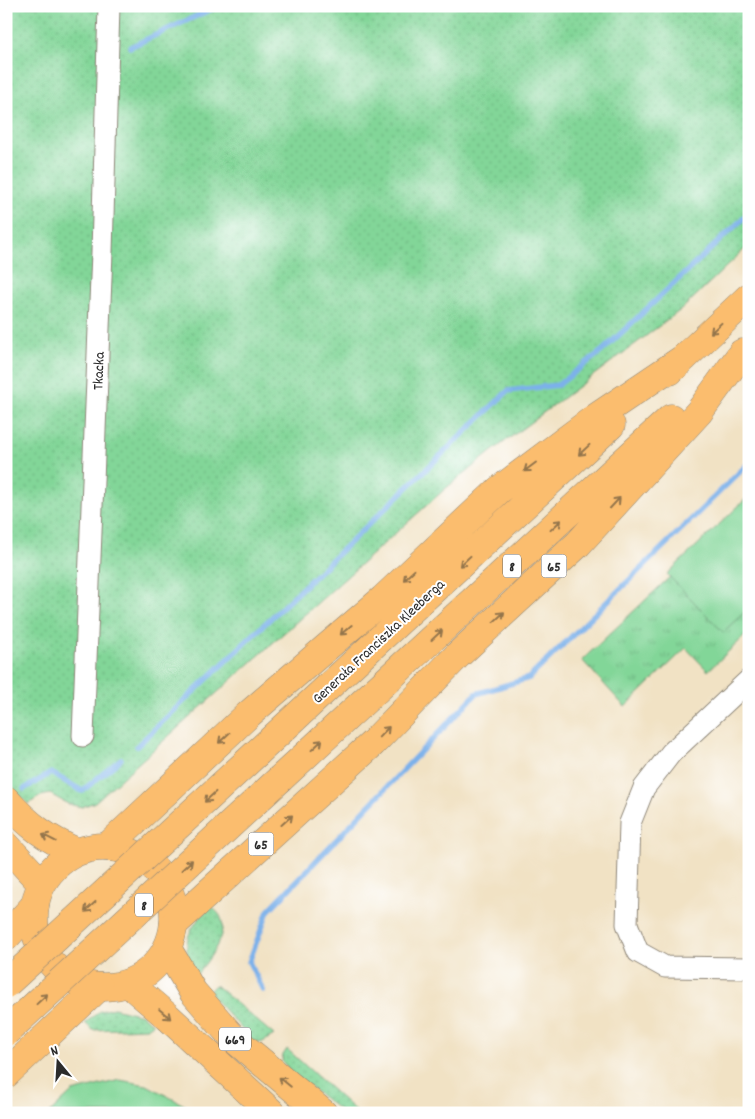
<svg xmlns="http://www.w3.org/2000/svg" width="755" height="1119" font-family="Dekko,sans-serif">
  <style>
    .grass { fill: url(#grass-dots); stroke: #568062 }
    .park { fill: url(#park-tufts); stroke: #568062 }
    .garden { fill: #82d698; stroke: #568062 }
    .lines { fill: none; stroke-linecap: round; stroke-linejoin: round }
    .stream { stroke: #7cb1ea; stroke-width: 5.5 }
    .street-casing { stroke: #8e8678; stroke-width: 23 }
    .primary-casing { stroke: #8e8678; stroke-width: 29 }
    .highway-casing { stroke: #8e8678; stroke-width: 29 }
    .street { stroke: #fff; stroke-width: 21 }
    .primary { stroke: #fbbd6e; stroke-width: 28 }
    .highway { stroke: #fbbd6e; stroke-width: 28 }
    .highway-bridge-casing { stroke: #8e8678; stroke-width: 29; stroke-linecap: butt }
    .highway-bridge { stroke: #fbbd6e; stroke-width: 28 }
    .oneway { stroke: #93744c }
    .labels { text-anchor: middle; stroke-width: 4; stroke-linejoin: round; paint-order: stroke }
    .shield { fill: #fff; stroke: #6b6b6b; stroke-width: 1 }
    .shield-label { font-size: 14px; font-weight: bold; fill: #2b2b2b }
    .street-label { font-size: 15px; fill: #2b2b2b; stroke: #fff }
  </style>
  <defs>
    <pattern id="grass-dots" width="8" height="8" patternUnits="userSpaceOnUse" patternTransform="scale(1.25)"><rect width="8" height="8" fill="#82d698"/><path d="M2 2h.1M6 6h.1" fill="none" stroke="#70b883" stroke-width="1.8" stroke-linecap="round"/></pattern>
    <pattern id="park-tufts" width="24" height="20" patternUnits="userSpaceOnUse" patternTransform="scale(1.25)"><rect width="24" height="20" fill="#82d698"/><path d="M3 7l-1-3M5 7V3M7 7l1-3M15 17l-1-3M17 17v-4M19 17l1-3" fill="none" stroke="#70b883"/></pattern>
  </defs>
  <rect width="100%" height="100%" fill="#fff"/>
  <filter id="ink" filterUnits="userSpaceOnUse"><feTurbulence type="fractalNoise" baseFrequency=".02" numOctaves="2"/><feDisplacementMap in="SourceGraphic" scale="10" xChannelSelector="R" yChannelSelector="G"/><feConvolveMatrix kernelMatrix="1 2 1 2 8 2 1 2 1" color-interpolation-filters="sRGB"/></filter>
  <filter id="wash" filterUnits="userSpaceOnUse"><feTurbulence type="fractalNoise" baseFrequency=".0096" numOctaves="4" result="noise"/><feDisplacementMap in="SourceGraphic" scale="20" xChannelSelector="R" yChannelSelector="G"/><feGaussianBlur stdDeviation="1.12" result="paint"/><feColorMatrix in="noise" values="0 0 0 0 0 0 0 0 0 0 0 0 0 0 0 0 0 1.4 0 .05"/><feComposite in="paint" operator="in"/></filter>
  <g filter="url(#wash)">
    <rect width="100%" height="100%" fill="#f1e2c4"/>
    <!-- grass -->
    <path class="grass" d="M6 6H749V245L682 309 491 452 445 489 95 802 82 807 68 804 50 794 41 796 28 804 6 781Z
      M211 906C215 910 220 914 221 918 228 936 206 964 195 976 180 943 186 931 211 906Z
      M215 985 274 1035 261 1043 253 1041 208 992Z
      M114 1008 142 1015 153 1024 147 1028 93 1030 85 1023 100 1011Z
      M287 1049 358 1113H343L291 1072 282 1061 283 1055Z"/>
    <!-- park -->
    <path class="park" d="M749 502V632L708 671 686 648 625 707 582 660Z"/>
    <!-- garden -->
    <path class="garden" d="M749 496V608L723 632 667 574Z
      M120 1080 147 1085 199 1113H50L72 1092Z"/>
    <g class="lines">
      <!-- stream -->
      <path class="stream" d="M130 47 218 6
        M137 746 508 391 558 385 602 351 749 213
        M24 789 51 773 82 791 121 759
        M263 990 249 962 268 911 476 694 529 678 749 463"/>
    </g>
  </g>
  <g filter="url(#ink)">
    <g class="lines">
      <defs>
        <path id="street" d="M749 680 671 753 644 788 630 823 627 924 638 952 665 967 749 968
          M83 736 102 252 109 6"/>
        <path id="primary" d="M6 800C29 826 46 838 77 852
          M6 845 42 884
          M34 917a70 70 0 1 1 140 0a70 70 0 1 1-140 0Z
          M167 948 193 992 234 1039 323 1113
          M128 983 168 1017 272 1113"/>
        <path id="highway" d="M670 371 749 297
          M258 752 611 425
          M281 778 671 418
          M107 847 249 714 383 599 499 490 595 418 684 358
          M174 924 373 743 458 655 578 544 699 412 742 353
          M6 937 35 905
          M6 1074 99 987"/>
      </defs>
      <!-- street casing -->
      <use href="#street" class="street-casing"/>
      <!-- primary casing -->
      <use href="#primary" class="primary-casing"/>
      <!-- highway casing -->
      <use href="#highway" class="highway-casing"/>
      <!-- street -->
      <use href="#street" class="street"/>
      <!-- primary -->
      <use href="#primary" class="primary"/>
      <!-- highway -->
      <use href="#highway" class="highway"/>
      <defs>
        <path id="highway-bridge" d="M6 984 258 752
          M6 1032 281 778"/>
      </defs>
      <!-- highway-bridge casing -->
      <use href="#highway-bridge" class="highway-bridge-casing"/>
      <!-- highway-bridge -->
      <use href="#highway-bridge" class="highway-bridge"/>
    </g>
    <!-- one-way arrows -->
    <defs><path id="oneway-shaft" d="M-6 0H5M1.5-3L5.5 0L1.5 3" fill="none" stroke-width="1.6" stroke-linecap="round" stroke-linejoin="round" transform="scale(1.25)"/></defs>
    <g class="oneway">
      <use href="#oneway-shaft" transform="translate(716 328) rotate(137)"/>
      <use href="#oneway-shaft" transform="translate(584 450) rotate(137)"/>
      <use href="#oneway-shaft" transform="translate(530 467) rotate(143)"/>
      <use href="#oneway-shaft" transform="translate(615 503) rotate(-47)"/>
      <use href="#oneway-shaft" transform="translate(556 525) rotate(-43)"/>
      <use href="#oneway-shaft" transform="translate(465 561) rotate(137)"/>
      <use href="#oneway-shaft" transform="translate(409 575) rotate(137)"/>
      <use href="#oneway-shaft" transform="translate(499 617) rotate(-43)"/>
      <use href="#oneway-shaft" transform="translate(346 630) rotate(139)"/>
      <use href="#oneway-shaft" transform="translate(437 635) rotate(-43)"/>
      <use href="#oneway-shaft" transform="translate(384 732) rotate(-46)"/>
      <use href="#oneway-shaft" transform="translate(224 738) rotate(137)"/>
      <use href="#oneway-shaft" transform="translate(317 745) rotate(-43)"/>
      <use href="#oneway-shaft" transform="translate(210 797) rotate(137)"/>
      <use href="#oneway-shaft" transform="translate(287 820) rotate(-42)"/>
      <use href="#oneway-shaft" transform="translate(49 838) rotate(-153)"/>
      <use href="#oneway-shaft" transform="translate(187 865) rotate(-43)"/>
      <use href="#oneway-shaft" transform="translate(90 907) rotate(137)"/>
      <use href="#oneway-shaft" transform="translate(42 999) rotate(-43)"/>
      <use href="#oneway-shaft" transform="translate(165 1014) rotate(40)"/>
      <use href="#oneway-shaft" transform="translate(285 1082) rotate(-141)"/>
    </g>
  </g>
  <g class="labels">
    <!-- shield labels -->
    <g class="shield">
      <rect x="503" y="554.5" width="18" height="23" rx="4"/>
      <rect x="541.5" y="554.5" width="25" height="23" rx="4"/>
      <rect x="248.5" y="832.5" width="25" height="23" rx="4"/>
      <rect x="135" y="893.5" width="18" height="23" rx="4"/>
      <rect x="219" y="1027.5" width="32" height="23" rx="4"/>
    </g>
    <g class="shield-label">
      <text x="512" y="571">8</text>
      <text x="554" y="571">65</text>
      <text x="261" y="849">65</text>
      <text x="144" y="910">8</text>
      <text x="235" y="1044">669</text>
    </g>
    <!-- street labels -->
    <g class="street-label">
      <text transform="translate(98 371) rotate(-88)" y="5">Tkacka</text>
      <text transform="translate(378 641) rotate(-43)" y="5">Generała Franciszka Kleeberga</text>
    </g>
  </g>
  <!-- margin -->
  <rect width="755" height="1119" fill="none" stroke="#fff" stroke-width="25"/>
  <!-- north arrow -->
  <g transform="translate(58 1062) rotate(342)" stroke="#ffffff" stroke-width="4" paint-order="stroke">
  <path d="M0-4L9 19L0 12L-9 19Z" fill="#2b2b2b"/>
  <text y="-8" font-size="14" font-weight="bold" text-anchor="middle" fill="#2b2b2b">N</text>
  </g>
</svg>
